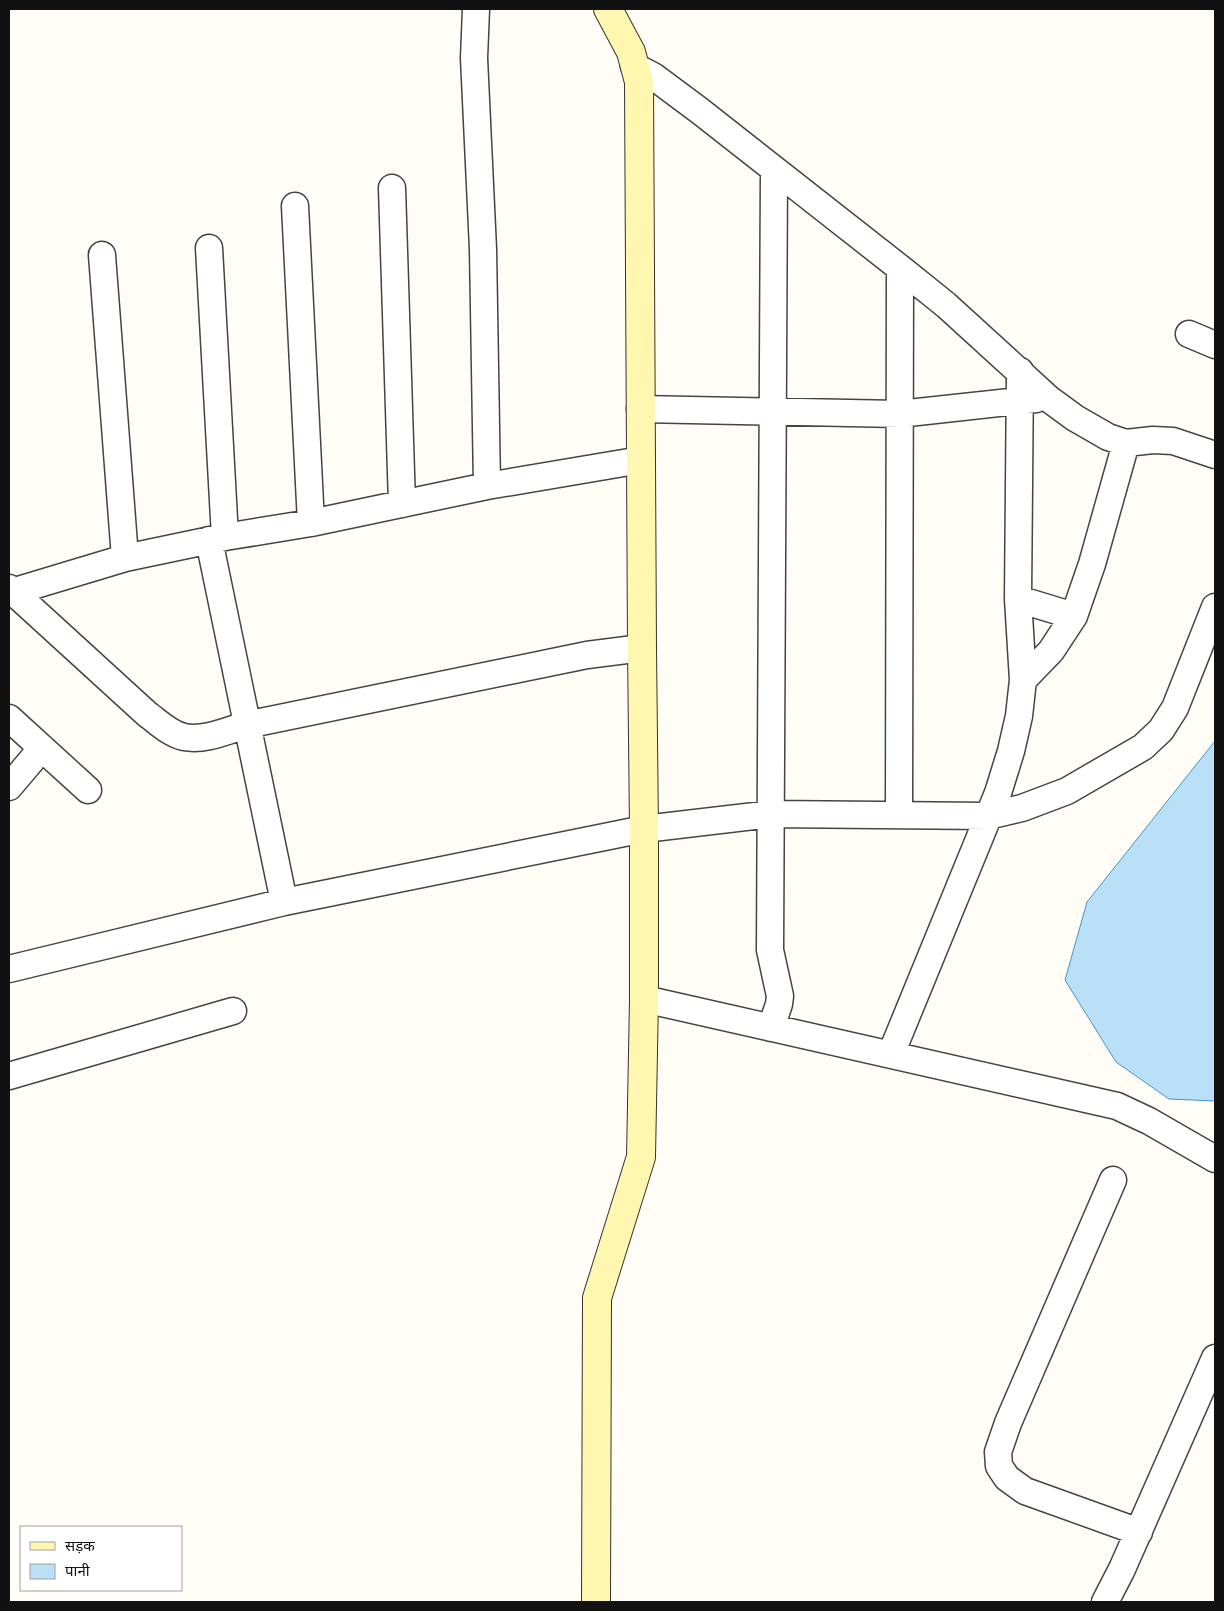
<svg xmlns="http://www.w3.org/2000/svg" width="1224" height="1611" font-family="'PT Serif','Noto Sans Devanagari',serif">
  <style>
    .water { fill: #b9e0f7; stroke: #3f96cf }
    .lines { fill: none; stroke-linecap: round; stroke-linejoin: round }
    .street-casing { stroke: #444; stroke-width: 29 }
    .secondary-casing { stroke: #333; stroke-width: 30 }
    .street { stroke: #fff; stroke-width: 26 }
    .secondary { stroke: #fff6b0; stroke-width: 28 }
  </style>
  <rect width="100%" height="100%" fill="#fffdf5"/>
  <!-- water -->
  <path class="water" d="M1215 741V1101L1169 1099 1116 1062 1065 980 1087 902Z"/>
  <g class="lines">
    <defs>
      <path id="street" d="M476 9 474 58 483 249 487 486
        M634 66 653 76 700 111 900 268 946 305 1049 399 1075 418 1108 437 1126 443 1153 440 1173 441 1215 455
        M392 188 402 504
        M295 206 311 523
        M209 248 225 537
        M102 255 125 558
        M1189 334 1215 345
        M640 409 899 414 1036 399
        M209 540 284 902
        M9 588 147 714C158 722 170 734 184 737 205 741 226 731 246 725L587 655 642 648
        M12 592 125 558 225 537 311 523 487 486 641 460
        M1018 599 1074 616 1092 564 1126 443
        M1023 680 1051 651 1074 616
        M9 718 88 790
        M9 787 42 748
        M899 815 900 268
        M9 969 284 902 644 829 771 814 988 816 1022 808 1067 791 1143 747 1161 730 1175 708 1215 607
        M644 999 1117 1106 1149 1121 1215 1159
        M771 1028 779 1004 780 996 770 950 774 170
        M891 1054 998 793 1011 751 1019 716 1023 680 1018 599 1020 371
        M9 1076 233 1011
        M1113 1180 1008 1423 998 1452 999 1466 1007 1478 1025 1491 1139 1532
        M1105 1602 1122 1569 1215 1358"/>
      <path id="secondary" d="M596 1602 597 1298 641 1157 644 999V829L642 648 639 82 631 52 608 9"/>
    </defs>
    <!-- street casing -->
    <use href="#street" class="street-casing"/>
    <!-- secondary casing -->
    <use href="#secondary" class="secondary-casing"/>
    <!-- street -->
    <use href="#street" class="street"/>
    <!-- secondary -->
    <use href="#secondary" class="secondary"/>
  </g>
  <!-- border -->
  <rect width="1224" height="1611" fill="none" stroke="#111111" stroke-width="20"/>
  <!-- legend -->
  <rect x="20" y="1526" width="162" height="65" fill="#ffffff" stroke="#a0a0a0"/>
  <rect x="30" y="1542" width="25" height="8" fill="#fff6b0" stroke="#a0a0a0"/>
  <text x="65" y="1551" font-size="15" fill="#111111">सड़क</text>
  <rect x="30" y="1564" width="25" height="15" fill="#b9e0f7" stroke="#a0a0a0"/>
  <text x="65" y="1576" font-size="15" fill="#111111">पानी</text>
</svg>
